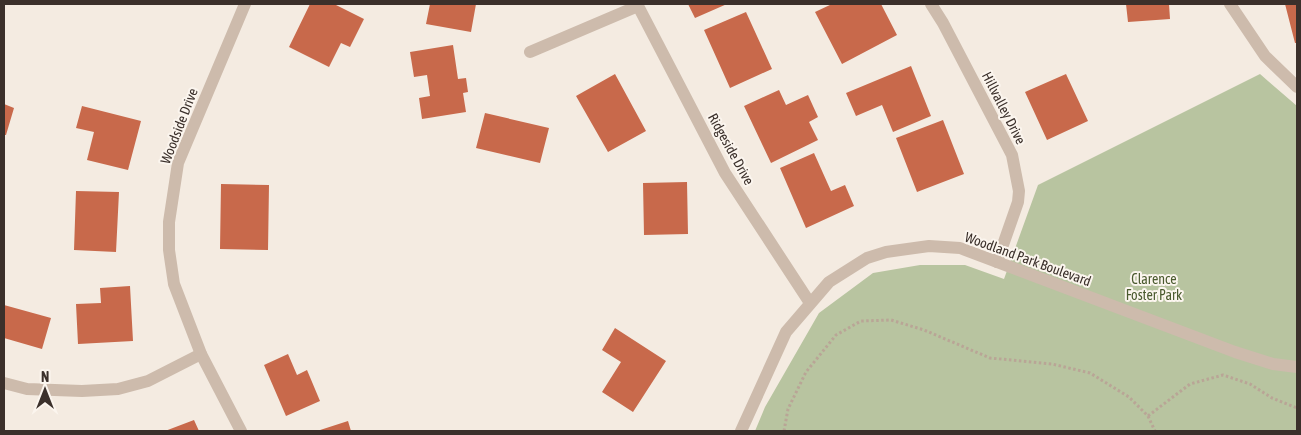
<svg xmlns="http://www.w3.org/2000/svg" width="1301" height="435" font-family="'Asap Condensed',sans-serif">
  <style>
    .green { fill: #b8c4a0 }
    .building { fill: #c8694b }
    .lines { fill: none; stroke-linecap: round; stroke-linejoin: round }
    .path { stroke: #b9a596; stroke-width: 3; stroke-dasharray: 2.5 2.5; stroke-linecap: butt }
    .minor { stroke: #cdbbac; stroke-width: 12 }
    .tertiary { stroke: #cdbbac; stroke-width: 12 }
    .labels { text-anchor: middle; stroke-width: 4; stroke-linejoin: round; paint-order: stroke }
    .street-label { font-size: 14px; fill: #3b302b; stroke: #fbf5ee }
    .park-label { font-size: 14px; fill: #4a5a2e; stroke: #fbf5ee }
  </style>
  <rect width="100%" height="100%" fill="#f4ebe1"/>
  <!-- green -->
  <path class="green" d="M1260 74 1297 106V431H755L765 407 819 313 873 273 920 265H965L1004 279 1038 185Z"/>
  <!-- building -->
  <path class="building" d="M310 4H334L364 19 350 47 341 43 329 67 289 47Z
    M430 4H476L471 32 426 24Z
    M688 4H727L695 18Z
    M832 4H881L897 35 842 64 815 12Z
    M1126 4H1169L1170 19 1128 22Z
    M1285 4H1297V43H1295Z
    M746 12 772 69 730 88 704 30Z
    M453 45 458 79 466 78 468 92 463 93 466 112 422 119 419 98 430 96 427 75 414 77 410 52Z
    M911 66 931 116 893 132 882 105 856 116 846 93Z
    M615 74 646 131 608 152 576 96Z
    M1066 74 1088 121 1047 140 1025 92Z
    M779 90 786 105 808 95 818 117 809 122 818 140 771 163 744 106Z
    M4 104 14 108 6 135H4Z
    M82 106 141 121 128 170 87 160 94 132 76 128Z
    M485 113 549 128 540 163 476 148Z
    M943 120 964 174 917 192 896 138Z
    M814 153 831 191 845 185 854 206 806 228 780 168Z
    M687 182 688 234 644 235 643 183Z
    M221 184 269 185 268 250 220 249Z
    M76 191 119 192 116 252 74 250Z
    M130 286 133 341 78 344 76 304 101 303 100 288Z
    M4 305 51 318 42 349 4 338Z
    M615 328 666 361 633 412 602 392 621 362 602 350Z
    M288 354 297 375 307 370 320 401 286 416 264 365Z
    M194 420 199 431H165Z
    M348 421 351 431H317Z"/>
  <g class="lines">
    <!-- path -->
    <path class="path" d="M1148 416 1190 384 1223 375 1250 384 1272 398 1297 408
      M784 431 788 409 806 372 836 335 861 321 891 320 924 330 990 358 1052 364 1090 373 1129 397 1148 416 1155 431"/>
    <!-- minor -->
    <path class="minor" d="M637 4 725 173 810 303
      M931 4 943 23 1012 155 1019 191 1018 202 997 262
      M1230 4 1265 56 1297 87
      M530 52 638 6
      M4 383 27 389 82 391 118 389 148 381 201 354"/>
    <!-- tertiary -->
    <path class="tertiary" d="M241 431 201 354 174 284 169 250V222L178 163 245 4
      M741 431 786 332 829 282 867 258 886 252 929 246 960 248 1235 352 1273 364 1297 367"/>
  </g>
  <g class="labels">
    <!-- street labels -->
    <g class="street-label">
      <text transform="translate(1004 108) rotate(63)" y="5">Hillvalley Drive</text>
      <text transform="translate(179 126) rotate(-69)" y="5">Woodside Drive</text>
      <text transform="translate(731 149) rotate(61)" y="5">Ridgeside Drive</text>
      <text transform="translate(1028 259) rotate(20)" y="5">Woodland Park Boulevard</text>
    </g>
    <!-- park labels -->
    <g class="park-label">
      <text x="1154" y="284">Clarence<tspan x="1154" dy="16">Foster Park</tspan></text>
    </g>
  </g>
  <!-- border -->
  <rect width="1301" height="435" fill="none" stroke="#3b302b" stroke-width="10"/>
  <!-- north arrow -->
  <g transform="translate(45 390)" stroke="#fbf5ee" stroke-width="4" paint-order="stroke">
  <path d="M0-4L9 19L0 12L-9 19Z" fill="#3b302b"/>
  <text y="-8" font-size="14" font-weight="bold" text-anchor="middle" fill="#3b302b">N</text>
  </g>
</svg>
